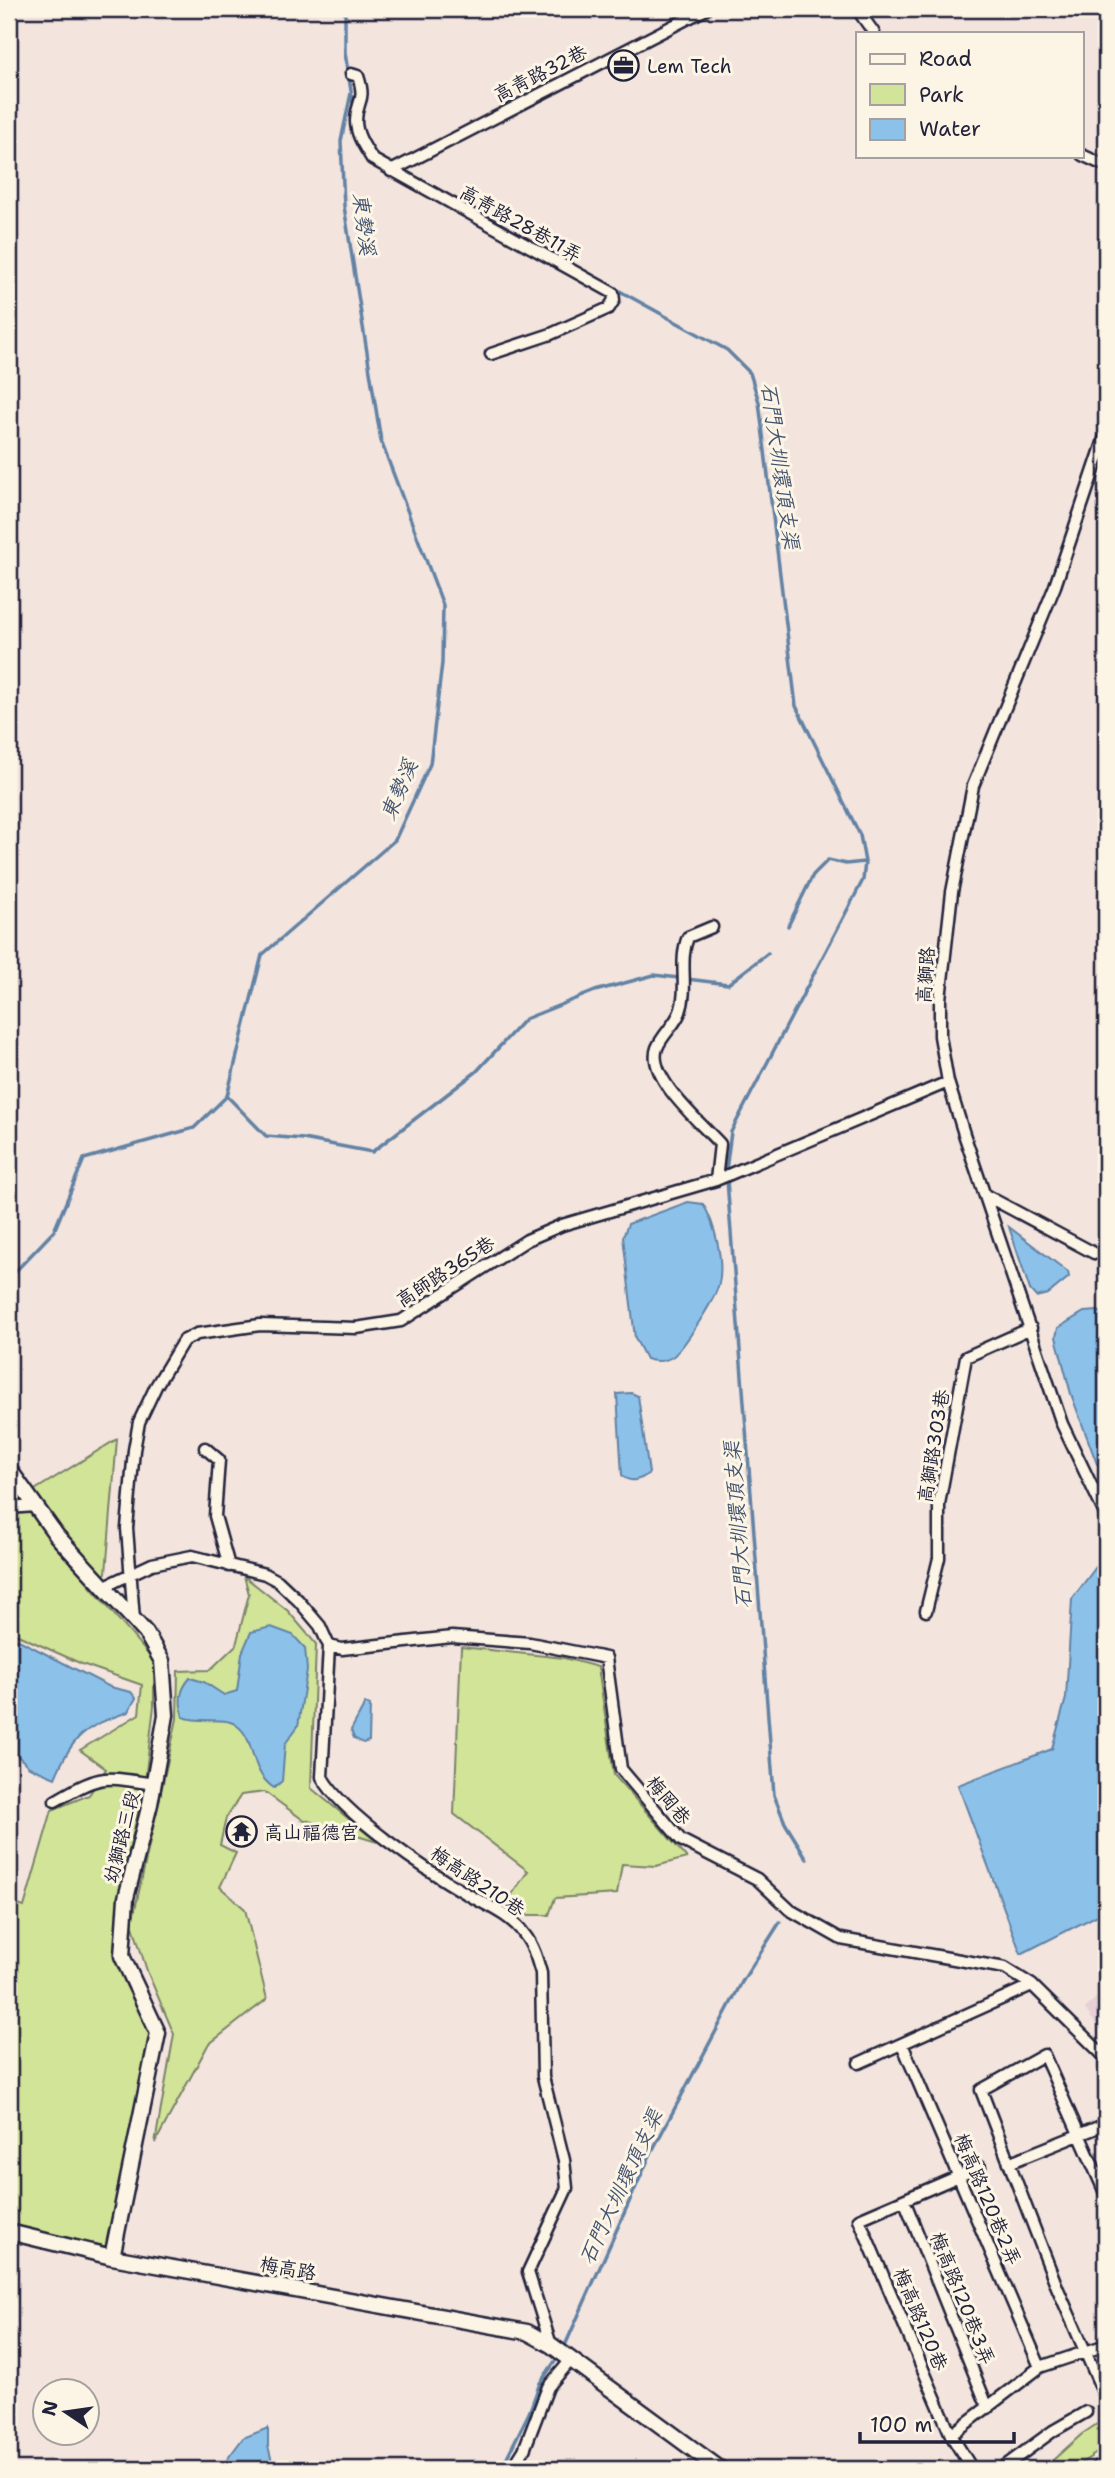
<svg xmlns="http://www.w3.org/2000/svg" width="1115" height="2478" font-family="'Shantell Sans','LXGW WenKai TC',sans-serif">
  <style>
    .built { fill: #e8d0d6 }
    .green { fill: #d2e497; stroke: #7a8369; stroke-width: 2 }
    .water { fill: #8cc2ea; stroke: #6282a4; stroke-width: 2 }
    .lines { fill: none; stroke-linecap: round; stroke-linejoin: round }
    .stream { stroke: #6282a4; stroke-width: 3.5 }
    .street-casing { stroke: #22223b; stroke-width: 15 }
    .secondary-casing { stroke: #22223b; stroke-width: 19 }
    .street { stroke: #fcf5e5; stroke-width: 10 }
    .secondary { stroke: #fcf5e5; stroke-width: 14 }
    .labels { text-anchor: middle; stroke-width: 6; stroke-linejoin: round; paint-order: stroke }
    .poi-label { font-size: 19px; fill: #22223b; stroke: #fcf5e5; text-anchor: start }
    .street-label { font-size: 19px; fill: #22223b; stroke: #fcf5e5 }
    .water-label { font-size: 21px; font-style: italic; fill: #425270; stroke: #fcf5e5 }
  </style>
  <rect width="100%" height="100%" fill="#f3e4de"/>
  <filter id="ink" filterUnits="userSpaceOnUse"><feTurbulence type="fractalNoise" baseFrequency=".0143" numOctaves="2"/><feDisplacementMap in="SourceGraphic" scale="14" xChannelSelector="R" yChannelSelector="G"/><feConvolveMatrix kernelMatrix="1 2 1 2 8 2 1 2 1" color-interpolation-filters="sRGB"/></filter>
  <g filter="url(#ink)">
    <!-- built -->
    <path class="built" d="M1106 1988V2039L1085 2009Z"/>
    <!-- green -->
    <path class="green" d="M117 1439 106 1573 89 1585 154 1661V1706L144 1788 125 1868 114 1947 125 1983 151 2036 107 2247 9 2224V1902L24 1907 52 1810 89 1795 106 1769 80 1750 139 1714 142 1685 82 1664 9 1631V1506Z
      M244 1576 288 1611 316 1644 311 1788 377 1842 302 1819 265 1792 241 1795 226 1818 220 1845 236 1853 220 1887 245 1909 267 1999 208 2045 155 2143 174 2034 147 1971 132 1923 177 1719 178 1671 210 1670 236 1645 249 1594Z
      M461 1647 564 1658 598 1667 614 1775 687 1858 656 1866 622 1864 617 1894 555 1898 549 1915H522L506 1903 528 1871 454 1814Z
      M1106 2418V2447L1072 2469H1043L1082 2434Z"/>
    <!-- water -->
    <path class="water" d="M688 1202 703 1204C715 1224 724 1260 719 1283 717 1296 683 1350 672 1357 664 1362 655 1362 646 1359L635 1338 623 1237 628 1224Z
      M1009 1227 1068 1272 1069 1277 1048 1294 1036 1297 1030 1290Z
      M1098 1311 1106 1315V1463L1097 1464 1071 1394 1056 1337 1058 1328 1084 1312Z
      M631 1393 638 1396 649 1473C641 1480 629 1484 622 1475L617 1394Z
      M1105 1555 1106 1911 1021 1954 958 1785 1052 1749 1066 1698 1072 1599Z
      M271 1627 293 1635 305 1648 307 1670 298 1726 285 1744 282 1781 274 1788C248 1771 257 1739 236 1725 224 1716 201 1724 183 1717 179 1701 179 1691 190 1678L204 1682 224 1695 237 1691 242 1653 251 1632Z
      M9 1635 110 1687 131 1692 136 1698 128 1712C84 1727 73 1735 55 1778L29 1767 9 1747Z
      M365 1704 370 1705 369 1741 363 1743 354 1738 351 1730Z
      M268 2428V2446L274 2469H220L243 2438Z"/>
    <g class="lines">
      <!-- stream -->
      <path class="stream" d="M345 9V53L353 103
        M525 239 727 350 750 373 759 402 796 706 860 835 865 862 863 880 731 1132 726 1170
        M788 926 813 875 828 860 846 864 864 862
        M227 1096 266 1136 303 1139 372 1152 476 1072 525 1019 595 991 654 975 728 984 768 953
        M727 1180 774 1795 785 1823 807 1859
        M9 1287 11 1276 54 1231 84 1159 194 1128 227 1096 262 955 395 840 430 764 442 663 443 605 381 441 344 206 341 141 351 93
        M563 2350 651 2153 742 1982 780 1922
        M501 2469 529 2413 540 2383 558 2357"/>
      <defs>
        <path id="street" d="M857 9 874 33
          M351 74 358 76C367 103 356 100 356 121 356 135 365 147 372 159L613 293 614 300 609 308 551 334 491 354
          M1082 155 1106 166
          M391 171 706 9
          M1106 434 1055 586 973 786 952 892 940 999V1036L948 1082 964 1134 1062 1424 1106 1516
          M712 927 688 937C678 961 689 988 680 1012 675 1025 662 1035 657 1048 646 1077 702 1124 720 1144L716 1180
          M987 1196 1094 1253 1106 1256
          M205 1448 219 1460 215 1516 229 1566
          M9 1508 35 1506
          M103 1587 152 1564 192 1556 265 1574 278 1581 298 1600 320 1626 329 1646 322 1777C342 1814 429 1872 467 1894 486 1905 511 1915 524 1934 533 1945 537 1959 541 1973L543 2077 564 2160 567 2188 528 2272 551 2345
          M926 1611 939 1558V1504L966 1357 1031 1328
          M134 1620 127 1528 134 1450 139 1422 156 1386 183 1341 197 1334 260 1325 356 1328 401 1321 527 1240 562 1225 716 1180 948 1082
          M329 1646 342 1649 452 1637 530 1643 606 1658 621 1769 681 1840 757 1879 790 1910 841 1939 1005 1968 1032 1985 1106 2058
          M55 1801C102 1774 100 1776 154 1784
          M902 2044 1040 2367
          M859 2063 1032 1985
          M1011 2162 1106 2124
          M1106 2195 1044 2055 981 2090 1057 2287 1106 2399
          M905 2202 988 2408
          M951 2435 1040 2367 1106 2345
          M512 2469 524 2450 548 2387 570 2361
          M972 2469 951 2435 859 2219 980 2167
          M1001 2469 1053 2431 1086 2412"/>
        <path id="secondary" d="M9 1469 57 1536 146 1633 162 1661 166 1715 150 1804 126 1898 122 1956 158 2033 112 2257
          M9 2232 112 2257 527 2332 551 2345 720 2469
          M1098 2469 1106 2464"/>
      </defs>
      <!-- street casing -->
      <use href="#street" class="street-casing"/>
      <!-- secondary casing -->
      <use href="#secondary" class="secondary-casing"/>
      <!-- street -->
      <use href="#street" class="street"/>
      <!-- secondary -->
      <use href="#secondary" class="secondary"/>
    </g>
  </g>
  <!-- icons -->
  <defs>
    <symbol id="office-ring" viewBox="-11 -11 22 22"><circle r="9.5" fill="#fcf5e5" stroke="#22223b" stroke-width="1.5"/><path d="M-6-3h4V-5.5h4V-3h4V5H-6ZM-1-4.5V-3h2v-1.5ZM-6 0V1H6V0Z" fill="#22223b"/></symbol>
    <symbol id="temple-ring" viewBox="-11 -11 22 22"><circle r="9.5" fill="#fcf5e5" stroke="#22223b" stroke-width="1.5"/><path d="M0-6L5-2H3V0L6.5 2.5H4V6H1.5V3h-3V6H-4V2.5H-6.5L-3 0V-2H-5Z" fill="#22223b"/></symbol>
  </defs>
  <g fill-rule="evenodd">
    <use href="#office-ring" x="606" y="48" width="35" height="35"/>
    <use href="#temple-ring" x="224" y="1814" width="35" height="35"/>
  </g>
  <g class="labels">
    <!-- poi labels -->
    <g class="poi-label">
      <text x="647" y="73">Lem Tech</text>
      <text x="264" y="1839">高山福德宮</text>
    </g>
    <!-- street labels -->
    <g class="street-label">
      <text transform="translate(540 73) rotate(-27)" y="7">高青路32巷</text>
      <text transform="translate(521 223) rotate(29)" y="7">高青路28巷11弄</text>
      <text transform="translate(925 975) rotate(-86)" y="7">高獅路</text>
      <text transform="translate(445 1271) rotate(-33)" y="7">高師路365巷</text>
      <text transform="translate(933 1446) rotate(-81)" y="7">高獅路303巷</text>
      <text transform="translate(669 1800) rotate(50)" y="7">梅岡巷</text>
      <text transform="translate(121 1837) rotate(-76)" y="7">幼獅路三段</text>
      <text transform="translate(478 1881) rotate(34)" y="7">梅高路210巷</text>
      <text transform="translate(988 2199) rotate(67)" y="7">梅高路120巷2弄</text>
      <text transform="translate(288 2268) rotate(10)" y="7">梅高路</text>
      <text transform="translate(963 2298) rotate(68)" y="7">梅高路120巷3弄</text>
      <text transform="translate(921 2319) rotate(67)" y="7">梅高路120巷</text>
    </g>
    <!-- water labels -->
    <g class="water-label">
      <text transform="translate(364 224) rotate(83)" y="7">東勢溪</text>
      <text transform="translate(780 466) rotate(82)" y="7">石門大圳環頂支渠</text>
      <text transform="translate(399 790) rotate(-67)" y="7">東勢溪</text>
      <text transform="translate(738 1525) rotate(-94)" y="7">石門大圳環頂支渠</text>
      <text transform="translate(621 2187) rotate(-65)" y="7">石門大圳環頂支渠</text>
    </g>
  </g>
  <!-- margin -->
  <rect width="1115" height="2478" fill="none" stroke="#fcf5e5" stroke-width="35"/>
  <rect x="18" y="18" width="1080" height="2443" fill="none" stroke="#22223b" stroke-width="2.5" filter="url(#ink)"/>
  <!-- legend -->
  <rect x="856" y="32" width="228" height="126" fill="#fcf5e5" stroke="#a5a1a1" stroke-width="2"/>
  <rect x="870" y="54" width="35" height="10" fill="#fcf5e5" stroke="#a5a1a1" stroke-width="2"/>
  <text x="919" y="66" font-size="21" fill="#22223b">Road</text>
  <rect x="870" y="84" width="35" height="21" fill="#d2e497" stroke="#a5a1a1" stroke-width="2"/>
  <text x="919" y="102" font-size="21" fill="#22223b">Park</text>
  <rect x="870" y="119" width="35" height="21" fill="#8cc2ea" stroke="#a5a1a1" stroke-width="2"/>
  <text x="919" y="136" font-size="21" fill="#22223b">Water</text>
  <!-- north arrow -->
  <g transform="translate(66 2412) rotate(283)"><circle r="33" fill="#fcf5e5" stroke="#a5a1a1" stroke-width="2"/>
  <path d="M0-5L12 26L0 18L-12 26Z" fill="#22223b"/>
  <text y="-10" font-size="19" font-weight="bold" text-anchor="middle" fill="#22223b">N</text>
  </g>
  <!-- scale -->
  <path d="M860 2432v10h154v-10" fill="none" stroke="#22223b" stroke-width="3.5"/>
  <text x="870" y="2432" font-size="21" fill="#22223b" stroke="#fcf5e5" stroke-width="5" paint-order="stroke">100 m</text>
</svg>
